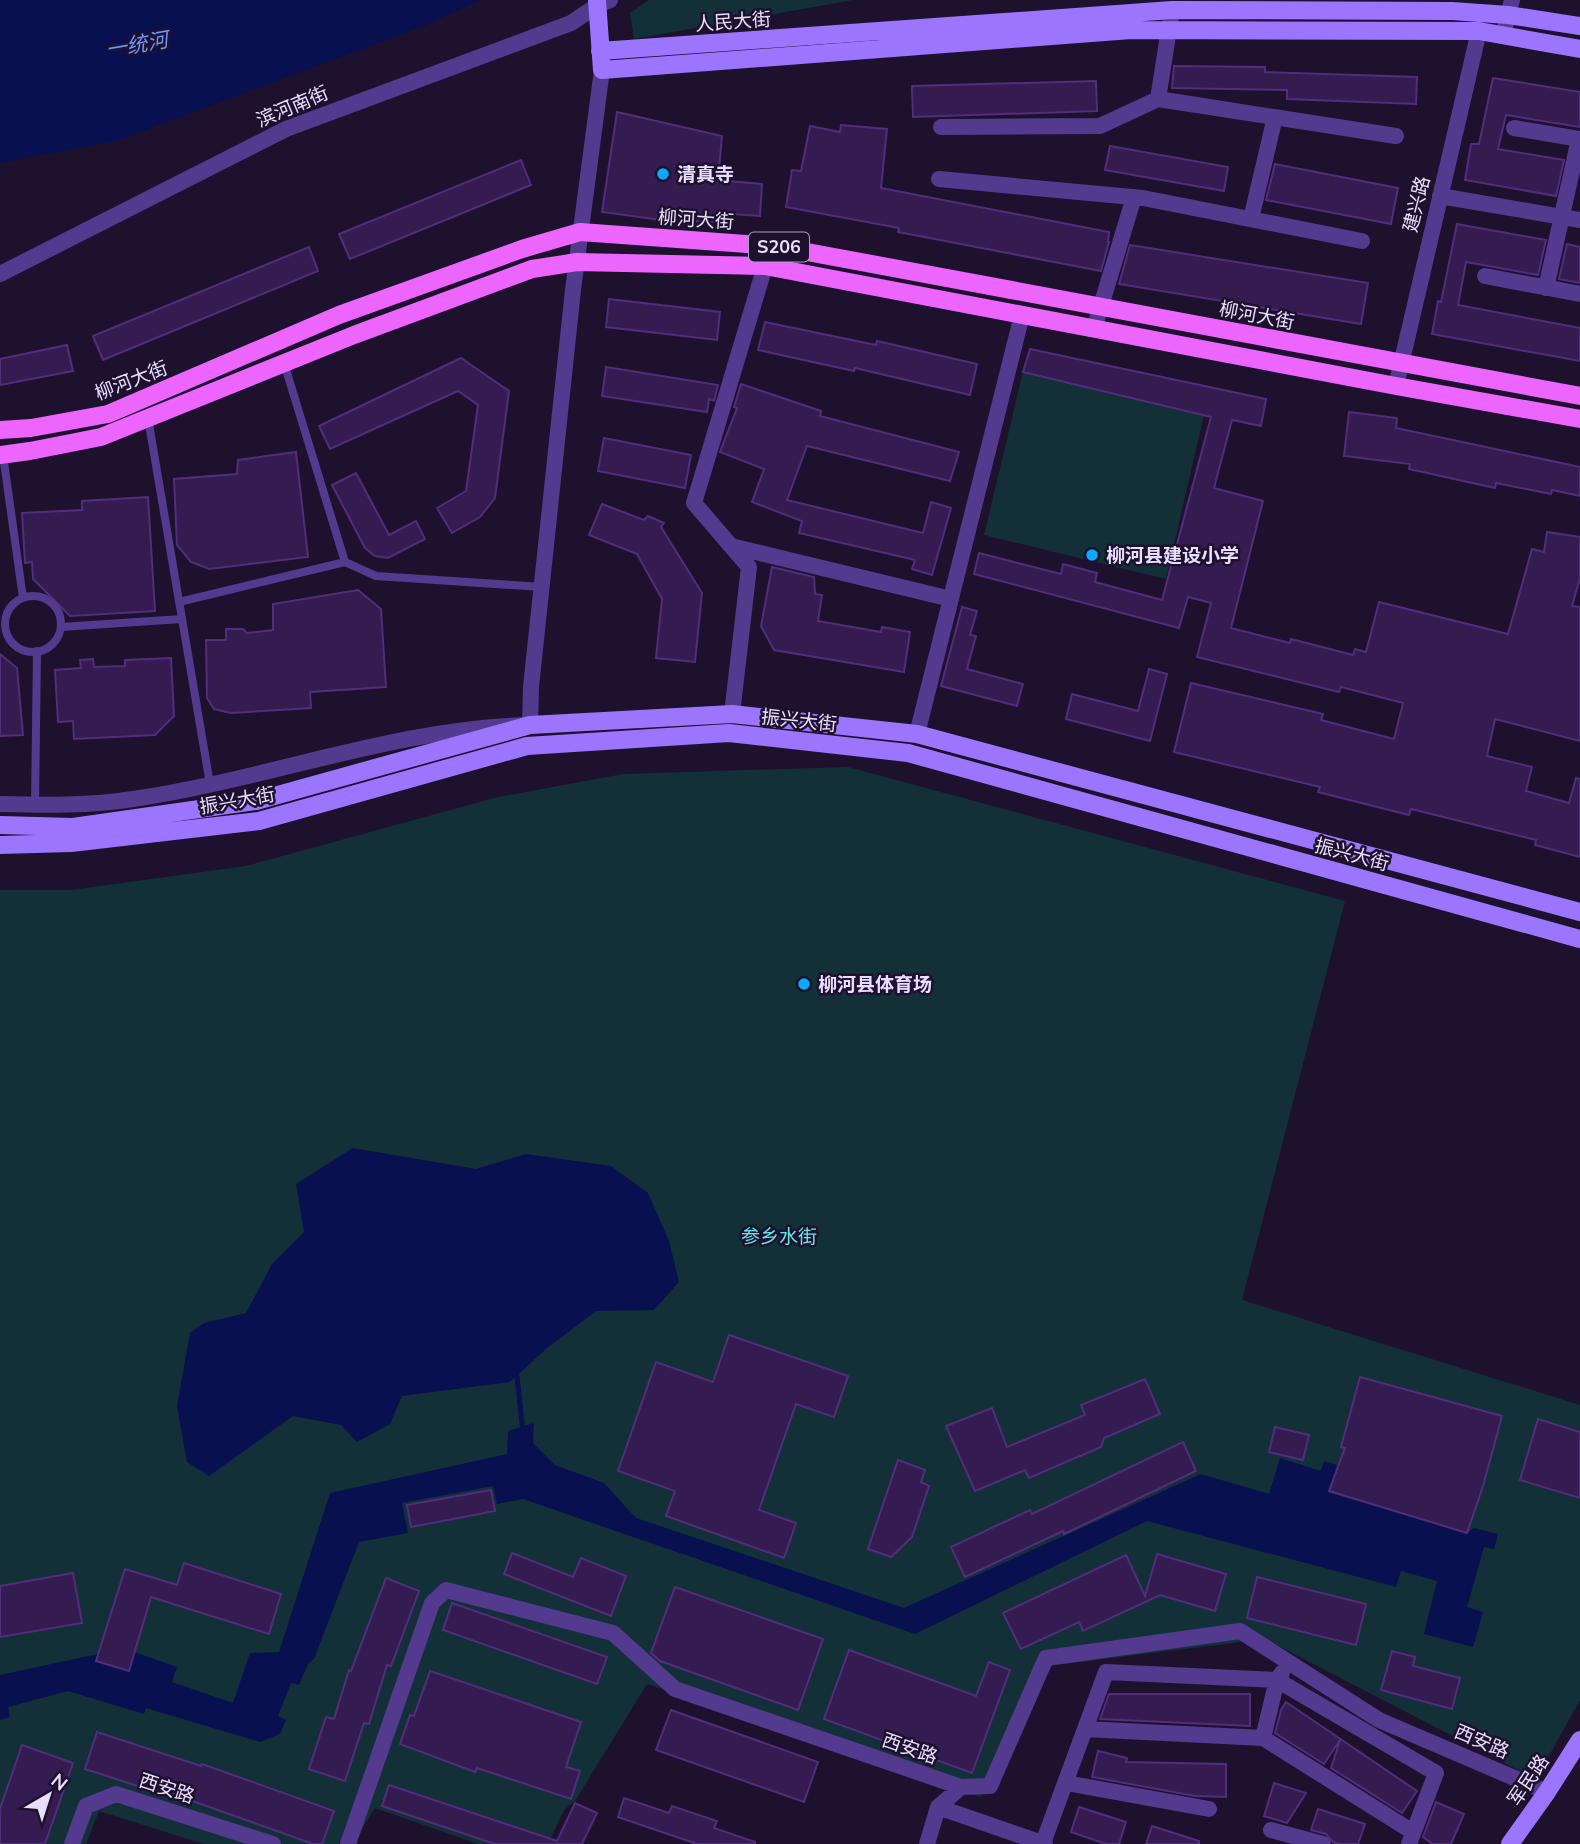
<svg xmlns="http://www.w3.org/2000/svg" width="1580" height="1844" font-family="'Nunito Sans','Noto Sans SC',sans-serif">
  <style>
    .green { fill: #133039 }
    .water { fill: #08104f }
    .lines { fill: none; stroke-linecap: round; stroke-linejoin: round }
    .stream { stroke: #08104f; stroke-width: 5 }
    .building { fill: #341c50; stroke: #512d7d; stroke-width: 2 }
    .lane { stroke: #533a8f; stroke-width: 8 }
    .street { stroke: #533a8f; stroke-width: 16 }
    .secondary { stroke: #9c75ff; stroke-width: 18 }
    .primary { stroke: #ed65ff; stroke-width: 18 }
    .poi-dot { fill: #0aa8ff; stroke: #1d112e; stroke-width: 2.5 }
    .labels { text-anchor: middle; stroke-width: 5; stroke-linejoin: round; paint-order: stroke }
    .shield { fill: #1d112e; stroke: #aca0c0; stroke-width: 2 }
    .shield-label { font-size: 18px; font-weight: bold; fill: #eadeff }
    .street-label { font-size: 19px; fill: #eadeff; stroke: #1d112e }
    .poi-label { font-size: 19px; font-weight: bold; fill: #eadeff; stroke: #1d112e; text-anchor: start }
    .park-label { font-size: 19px; fill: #62e6e7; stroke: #1d112e }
    .water-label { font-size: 21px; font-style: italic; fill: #6c95ff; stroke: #1d112e }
  </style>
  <rect width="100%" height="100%" fill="#1d112e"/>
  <!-- green -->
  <path class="green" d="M649 0H853L634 39 630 13Z
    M1023 372 1204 415 1166 579 984 535Z
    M848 767 1345 901 1242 1300 1580 1405V1700L1541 1770 1520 1771 1265 1639 1040 1667 981 1797 647 1684 575 1801 564 1810 548 1844H478L375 1808 353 1844H204L99 1811 86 1844H0V890H71L246 866 498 797 623 774Z"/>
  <!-- water -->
  <path class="water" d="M0 0H480L429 24 116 141 0 163Z
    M353 1148 476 1169 526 1154 611 1166 648 1193 669 1241 679 1282 654 1310 596 1311 546 1349 510 1382 402 1396 390 1424 357 1442 341 1425 293 1416 209 1476 187 1462 177 1406 190 1333 204 1323 246 1313 272 1264 304 1232 296 1184Z
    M534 1423 533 1443 555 1465 604 1483 636 1518 904 1608 1201 1474 1269 1494 1280 1458 1321 1471 1324 1461 1337 1465 1329 1492 1467 1533 1474 1528 1498 1534 1494 1549 1484 1547 1467 1607 1483 1612 1473 1647 1424 1634 1437 1581 1401 1571 1396 1587 1147 1521 915 1634 523 1499 497 1504 493 1486 402 1503 408 1533 359 1542 314 1659 308 1664 299 1685 291 1683 278 1716 286 1720 280 1734 260 1742 146 1708 144 1714 68 1691 8 1707 10 1717 0 1720V1675L98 1654 134 1652 177 1667 172 1682 233 1703 250 1653 279 1652 330 1493 507 1454 508 1431Z"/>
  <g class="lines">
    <!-- stream -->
    <path class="stream" d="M517 1376 523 1432"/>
  </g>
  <!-- building -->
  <path class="building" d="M1174 66 1265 67V72L1417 77 1416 104 1287 99V90L1172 88Z
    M1493 78 1580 92V127L1506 115 1498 149 1564 160 1556 196 1465 180 1471 144H1479Z
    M1096 81 1097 111 913 117 912 86Z
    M617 112 722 136 718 180 762 184 760 216 716 213 715 222 661 220 602 212Z
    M841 125 887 129 881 188 1109 232 1108 242H1109L1101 271 898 232 899 228 786 207 792 170 801 171 810 126 840 132Z
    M1110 146 1228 167 1224 191 1105 170Z
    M521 160 531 185 350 259 339 234Z
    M1275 164 1398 188 1391 224 1266 200Z
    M1457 224 1546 240 1538 275 1466 262 1458 305 1580 328V361L1432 334 1438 301 1441 302Z
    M1567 244 1580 247V283L1559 279Z
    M1130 245 1368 283 1361 324 1119 284Z
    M309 247 318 271 103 360 93 336Z
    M609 299 720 312 717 340 606 327Z
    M765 322 876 345 877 341 977 364 970 395 855 368 854 371 758 350Z
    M67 345 73 371 0 385V359Z
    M1030 349 1266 399 1261 426 1232 420 1214 488 1263 501 1231 628 1290 643 1291 639 1353 655 1355 649 1366 652 1379 602 1508 634 1532 549 1544 552 1547 532 1580 537V578L1572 606 1580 607V741L1495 719 1487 756 1532 767 1526 791 1569 803 1576 778 1580 779V857L1535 845 1536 840 1411 809 1409 815 1318 792 1320 787 1174 752 1191 683 1323 714 1321 720 1394 739 1403 703 1341 687 1339 692 1197 657 1211 603 1188 597 1179 628 974 574 979 553 1061 574 1063 564 1097 573 1095 582 1162 600 1211 417 1023 372Z
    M461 358 509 391 495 498 480 517 452 533 437 508 466 491 478 405 458 391 330 449 319 426Z
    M606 367 718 385 714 401 709 399 707 412 602 396Z
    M741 384 821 411 820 416 959 452 950 481 807 446 787 500 923 533 931 502 951 508 932 575 912 569 915 560 799 533 802 521 752 502 764 469 720 452 737 408 734 407Z
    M1349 412 1397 418 1396 428 1580 467V496L1552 490 1551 494 1496 483 1495 488 1409 469 1410 464 1344 456Z
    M604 438 691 455 685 488 598 471Z
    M296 452 308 557 209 569 191 562 177 545 174 479 237 474 238 460Z
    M356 473 389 535 416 521 425 539 388 558 375 556 365 548 332 485Z
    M148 497 155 611 70 616 33 579 32 562 25 563 22 513 82 510V501Z
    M602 504 644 520 648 516 664 523 661 527 702 593 695 662 656 658 662 599 637 554 589 535Z
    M772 567 814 577 815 594 822 595 818 621 881 632 882 627 910 632 904 672 774 650 761 626Z
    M358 590 381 609 386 687 310 692 311 708 231 713 214 709 207 698 206 640H226V629H243L247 633 273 630V604Z
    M962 607 977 611 970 635 976 636 967 669 1023 684 1017 706 941 686Z
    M0 654 17 668 23 735 0 736Z
    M171 658 174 716 155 735 74 739 73 721 58 722 55 670 81 668 80 660 93 659 94 667 125 666V660Z
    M1149 669 1167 674 1150 741 1066 719 1072 694 1138 711Z
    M729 1335 848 1376 834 1417 796 1404 759 1510 796 1523 784 1558 666 1516 675 1491 618 1471 656 1362 713 1382Z
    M1360 1377 1502 1416 1483 1486 1467 1533 1329 1491 1345 1448 1341 1447Z
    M1145 1379 1160 1414 1104 1438 1101 1447 1029 1478 1025 1470 975 1491 946 1426 992 1408 1007 1447 1085 1415 1081 1405Z
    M1538 1419 1580 1432V1498L1520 1480Z
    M1275 1427 1309 1435 1303 1460 1269 1452Z
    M1183 1442 1196 1471 1064 1534 1063 1531 965 1577 951 1547 1030 1510 1032 1514Z
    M898 1460 925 1470 921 1482 929 1486 912 1537 891 1557 868 1549Z
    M491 1490 495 1511 411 1527 407 1505Z
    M512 1553 573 1577 581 1558 626 1576 611 1616 504 1574Z
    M1157 1554 1226 1574 1215 1611 1160 1595 1083 1631 1079 1622 1021 1649 1003 1613 1126 1555 1145 1596Z
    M184 1563 281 1594 269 1634 151 1597 129 1671 96 1661 125 1569 177 1585Z
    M73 1573 82 1623 0 1637V1586Z
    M1257 1577 1366 1604 1356 1645 1247 1618Z
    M386 1578 419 1591 391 1666 387 1665 369 1724 364 1723 345 1781 309 1769 326 1717 334 1719 349 1670 351 1671Z
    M675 1587 823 1639 798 1710 660 1661 651 1653Z
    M452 1603 607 1657 597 1684 443 1630Z
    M849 1650 976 1696 989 1662 1010 1670 972 1773 824 1719Z
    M1392 1651 1415 1657 1413 1666 1460 1678 1452 1709 1381 1690Z
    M430 1671 581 1722 566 1767 580 1771 571 1799 477 1768 475 1772 400 1744 410 1715 414 1716Z
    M1109 1694H1250V1726L1100 1719Z
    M1286 1702 1417 1791 1402 1813 1331 1768 1340 1740 1324 1764 1275 1733 1281 1710Z
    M671 1710 818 1762 804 1802 656 1750Z
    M97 1732 201 1766 202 1764 334 1811 322 1844H313L173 1794 172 1797 85 1769Z
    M22 1745 73 1763 45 1844H0V1809Z
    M1098 1751 1127 1758 1126 1762 1226 1764V1797L1195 1796 1092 1777Z
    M1274 1783 1306 1793 1287 1823 1264 1816Z
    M389 1785 557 1841 575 1803 597 1813 582 1844H495L382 1806Z
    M624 1798 669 1813 672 1806 717 1821 714 1828 755 1842V1844H697L618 1817Z
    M1436 1802 1464 1814 1451 1844H1433L1423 1837Z
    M1079 1807 1126 1822 1119 1844H1106L1071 1832Z
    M1318 1809 1365 1824 1358 1844H1339L1333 1842 1326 1834 1311 1830Z
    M1152 1826 1199 1841V1844H1146Z"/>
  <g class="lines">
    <!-- lane -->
    <path class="lane" d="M284 363 345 562 376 576 542 587
      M148 418 210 784
      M3 455 23 598
      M5 624a28 28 0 1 1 56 0a28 28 0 1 1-56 0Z
      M179 602 345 562
      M61 627 182 619
      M35 805 37 651"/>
    <!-- street -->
    <path class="street" d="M1172 10 1158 99 1396 136
      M1503 35 1512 0
      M941 127 1100 126 1158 99
      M1514 128 1580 139
      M939 179 1143 198 1362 241
      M1440 196 1580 220
      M1251 219 1275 117
      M0 274 286 129 571 23 598 5 610 0
      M1485 276 1580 294
      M1546 288 1579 139
      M1094 329 1134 197
      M1396 386 1479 31
      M731 546 951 599
      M732 714 749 567 694 503 765 266
      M917 734 1022 315
      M0 804C43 805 90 806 133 799 265 780 396 728 530 725L531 687 573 290 602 70
      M1085 1729 1263 1738 1277 1680 1282 1673
      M1263 1738 1413 1832
      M1066 1783 1209 1809
      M938 1807 1045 1844
      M1271 1830 1323 1844
      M1043 1843 1106 1672 1277 1680 1436 1773 1409 1844
      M72 1844 86 1806 116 1794 273 1844
      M348 1844 432 1603 446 1590 613 1633 675 1689 961 1787 990 1786 1046 1658 1240 1631 1379 1720 1547 1792
      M927 1844 938 1807 961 1787"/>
    <!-- secondary -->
    <path class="secondary" d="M597 0 602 70 1131 30 1479 31 1580 49
      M600 51 1172 10 1452 11 1508 15 1580 26
      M0 825 73 827 256 801 530 725 732 714 917 734 1580 912
      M0 845 71 843 259 821 527 746 729 733 908 753 1580 939
      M1510 1844 1547 1792 1580 1740"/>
    <!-- primary -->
    <path class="primary" d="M0 430 31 428 108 414 339 315 522 249 580 232 775 246 1580 396
      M0 455 30 451 101 437 354 335 532 269 577 262 765 266 1396 386 1580 419"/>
  </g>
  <!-- markers -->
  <g class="poi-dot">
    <circle cx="663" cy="174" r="7"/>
    <circle cx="1092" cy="555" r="7"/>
    <circle cx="804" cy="984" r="7"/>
  </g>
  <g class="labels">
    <!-- shield labels -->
    <rect class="shield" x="749" y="232.5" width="60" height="29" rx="5"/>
    <g class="shield-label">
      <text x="779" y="253">S206</text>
    </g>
    <!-- street labels -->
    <g class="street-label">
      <text transform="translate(733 21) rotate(-4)" y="7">人民大街</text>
      <text transform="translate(292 106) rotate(-23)" y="7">滨河南街</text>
      <text transform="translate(1416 204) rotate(-76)" y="7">建兴路</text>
      <text transform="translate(696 219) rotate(4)" y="7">柳河大街</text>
      <text transform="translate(1257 315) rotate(11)" y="7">柳河大街</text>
      <text transform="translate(131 380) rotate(-21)" y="7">柳河大街</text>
      <text transform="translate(799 720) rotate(6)" y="7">振兴大街</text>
      <text transform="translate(237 800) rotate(-10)" y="7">振兴大街</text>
      <text transform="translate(1352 854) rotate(15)" y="7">振兴大街</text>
      <text transform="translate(1482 1741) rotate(23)" y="7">西安路</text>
      <text transform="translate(910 1748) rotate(19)" y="7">西安路</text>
      <text transform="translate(1528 1780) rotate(-56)" y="7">军民路</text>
      <text transform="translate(167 1788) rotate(18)" y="7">西安路</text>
    </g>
    <!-- poi labels -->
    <g class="poi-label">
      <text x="677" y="181">清真寺</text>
      <text x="1106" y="562">柳河县建设小学</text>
      <text x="818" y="991">柳河县体育场</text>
    </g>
    <!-- park labels -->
    <g class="park-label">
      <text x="779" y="1243">参乡水街</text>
    </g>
    <!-- water labels -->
    <g class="water-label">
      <text transform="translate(137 45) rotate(-10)" y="7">一统河</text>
    </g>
  </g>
  <!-- north arrow -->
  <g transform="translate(49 1795) rotate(39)" stroke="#1d112e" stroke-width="5" paint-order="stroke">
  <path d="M0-5L12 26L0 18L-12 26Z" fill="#eadeff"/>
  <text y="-10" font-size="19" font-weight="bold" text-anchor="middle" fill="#eadeff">N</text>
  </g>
</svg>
